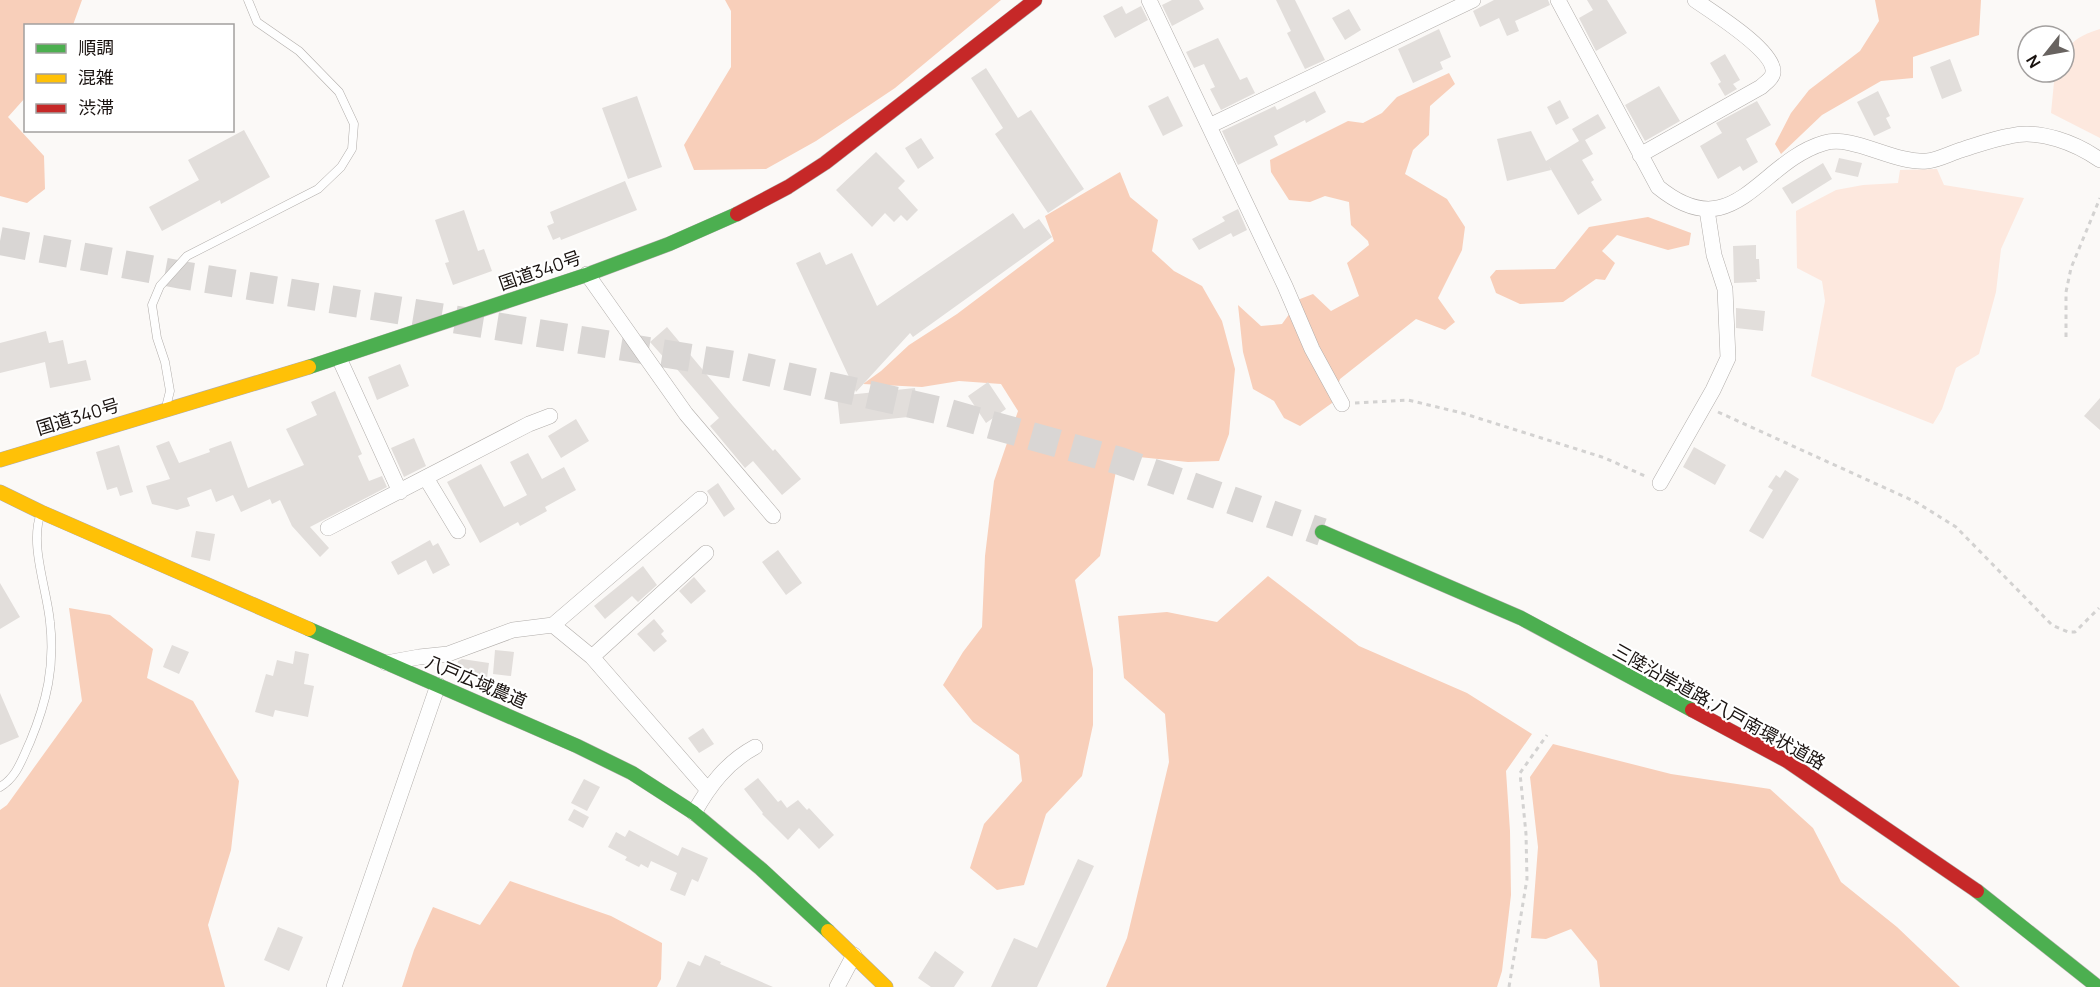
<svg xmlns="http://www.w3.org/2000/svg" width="2100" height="987" font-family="Manrope,'Noto Sans JP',sans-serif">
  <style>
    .green { fill: #fde8de }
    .forest { fill: #f8cfba }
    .building { fill: #e2dedb }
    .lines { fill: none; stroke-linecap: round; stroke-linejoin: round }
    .highway-tunnel { stroke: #d9d6d4; stroke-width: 28; stroke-dasharray: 28 14; stroke-linecap: butt }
    .lane-casing { stroke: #b1adaa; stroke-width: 9 }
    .street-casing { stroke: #b1adaa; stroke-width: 16 }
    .fast-casing { stroke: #b1adaa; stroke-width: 15 }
    .slow-casing { stroke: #b1adaa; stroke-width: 15 }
    .jam-casing { stroke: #b1adaa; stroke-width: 15 }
    .path { stroke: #d3d2d1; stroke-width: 3; stroke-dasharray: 4.5 4.5; stroke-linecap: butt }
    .lane { stroke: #fefefe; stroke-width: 8 }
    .street { stroke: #fefefe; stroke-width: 15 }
    .fast { stroke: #4caf50; stroke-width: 14 }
    .slow { stroke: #ffc107; stroke-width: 14 }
    .jam { stroke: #c62828; stroke-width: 14 }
    .labels { text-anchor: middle; stroke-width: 4.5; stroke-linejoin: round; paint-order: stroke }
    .street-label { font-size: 18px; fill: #19120f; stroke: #fff }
  </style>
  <rect width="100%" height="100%" fill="#fbf9f7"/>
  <!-- green -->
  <path class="green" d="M2100 29V138L2051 113 2055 72H2064C2064 44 2075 37 2100 29Z
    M1937 169 1944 185 2024 198 2001 249 1996 292 1979 354 1956 368 1942 409 1933 424 1811 376 1825 301 1822 281 1797 268 1796 211 1836 190 1863 185 1898 183 1900 170Z"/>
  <!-- forest -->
  <path class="forest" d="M0 0H82L73 25 26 26 25 98 8 117 44 156 45 189 27 203 0 196Z
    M725 0H1001L895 88 816 141 766 169 694 170 684 145 731 67V11Z
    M1875 0H1981L1979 35 1913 57V78L1881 81 1822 115 1781 154 1775 144 1791 113 1809 90 1860 51 1879 21Z
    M1449 73 1455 84 1430 106 1429 135 1413 150 1405 174 1447 199 1465 227 1462 250 1438 298 1455 322 1445 330 1416 319 1340 379 1332 403 1300 426 1284 418 1274 401 1253 389 1243 352 1238 305 1261 326 1282 324 1300 299 1313 294 1331 311 1359 296 1347 263 1369 245 1368 241 1351 225 1349 202 1325 196 1310 202 1289 200 1271 172 1270 160 1348 121 1363 123 1382 113 1397 97Z
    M1120 172 1130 197 1158 220 1152 251 1174 271 1202 286 1222 321 1235 369 1229 434 1219 461 1188 462 1119 455 1100 556 1075 580 1093 669V725L1082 776 1046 814 1024 885 997 890 970 868 984 824 1022 781 1019 755 973 722 943 685 963 652 982 627 985 556 994 481 1018 411 1001 384 959 381 922 387 863 384 881 371 909 345 957 314 1054 241 1045 216Z
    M1648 217 1691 233 1689 245 1668 250 1617 235 1602 251 1615 263 1605 280 1596 279 1563 302 1520 304 1496 293 1490 277 1496 270 1555 269 1589 227Z
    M1268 576 1359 646 1467 693 1532 734 1506 771 1510 831 1511 895 1502 971 1497 987H1106L1127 938 1169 762 1165 714 1124 678 1118 616 1167 612 1217 622Z
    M69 608 110 615 153 649 147 678 193 701 239 781 231 850 208 925 225 987H0V810L7 805 82 701Z
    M1553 744 1671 774 1770 789 1813 828 1841 882 1897 927 1960 987H1600L1597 961 1571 929 1546 939 1531 938 1538 847 1530 777Z
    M510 881 611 916 662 943 661 979 657 987H402L414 950 433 907 480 925Z"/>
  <!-- building -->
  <path class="building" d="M1172 0H1199L1204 9 1172 26 1162 5Z
    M1276 0H1295L1325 60 1305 69 1287 33 1291 31Z
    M1494 0H1548L1550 5 1515 21 1519 31 1507 36 1499 18 1480 27 1473 11Z
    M1587 0H1607L1627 33 1596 51 1579 18 1593 10Z
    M1122 6 1126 14 1141 6 1148 20 1115 38 1103 16Z
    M1349 9 1361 30 1345 40 1332 18Z
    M1439 29 1451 57 1440 62 1443 69 1413 83 1398 49Z
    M1218 38 1240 80 1247 77 1255 93 1221 110 1210 89 1215 87 1204 64 1194 68 1186 52Z
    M1725 54 1740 80 1733 84 1737 89 1725 96 1718 84 1721 82 1710 63Z
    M1950 59 1962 91 1942 99 1930 67Z
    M986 68 1018 118 1031 110 1084 189 1048 213 995 134 1003 128 971 78Z
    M1659 86 1680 121 1645 141 1625 105Z
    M1315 91 1326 112 1306 123 1305 120 1274 136 1278 145 1238 165 1222 131 1275 106 1277 110Z
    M1878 91 1890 116 1886 118 1891 128 1874 136 1857 102Z
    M637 96 662 167 628 179 602 108Z
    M1168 96 1183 126 1163 136 1148 106Z
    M1560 100 1569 118 1556 125 1547 107Z
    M1757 101 1771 125 1746 139 1758 162 1743 171 1740 166 1718 179 1700 146 1722 133 1716 123Z
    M1598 114 1606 128 1585 140 1593 154 1582 160 1594 180 1591 182 1602 200 1578 215 1549 166 1551 170 1507 181 1497 139 1531 131 1546 161 1579 141 1572 129Z
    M244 130 270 177 221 204 220 200 162 231 149 207 199 180 188 160Z
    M921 138 934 158 918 169 905 148Z
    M876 152 905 181 898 188 918 210 907 221 901 215 894 222 885 213 872 227 836 190Z
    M1839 158 1862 163 1858 177 1835 172Z
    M1823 163 1832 179 1792 204 1782 188Z
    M625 181 637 210 561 240 560 237 553 240 547 226 554 223 550 212Z
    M1238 209 1247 230 1233 237 1231 233 1199 250 1192 239 1225 221 1222 217Z
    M464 210 478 251 484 249 492 271 453 285 445 263 449 262 435 220Z
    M1013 213 1024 229 1039 219 1052 237 913 337 910 333 856 392 796 263 820 252 826 265 852 253 877 306Z
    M1756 245V259H1759L1760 279H1756L1757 282 1734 283 1733 246Z
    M1736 308 1765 311 1763 331 1736 328Z
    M667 327 733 406 773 451 775 449 801 479 782 495 753 461 745 468 710 426 719 418 669 360 667 361 650 342Z
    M46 331 49 343 63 340 68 364 86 360 91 380 50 388 45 362 0 373V343Z
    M400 364 409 386 377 400 368 377Z
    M988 382 1006 409 986 423 968 396Z
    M915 388 918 416 840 424 837 396Z
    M335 391 362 454 358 456 369 481 382 476 387 487 310 527 329 548 320 557 292 526 280 500 272 504 270 499 241 512 233 495 216 502 211 489 187 498 190 506 177 510 152 504 146 486 170 479 156 446 169 441 179 463 210 452 209 449 231 441 248 488 304 465 286 429 317 415 311 402Z
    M2100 398V430L2084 416Z
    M576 419 589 441 561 458 548 436Z
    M414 438 426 466 404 477 391 448Z
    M119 445 133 492 120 496 117 487 107 490 96 452Z
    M1694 447 1726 465 1715 485 1683 467Z
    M528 453 542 479 564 467 576 490 545 507 547 511 520 526 518 522 480 543 447 482 481 464 504 507 527 495 510 462Z
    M1785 470 1799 479 1763 539 1749 531 1773 490 1768 487 1776 475 1780 478Z
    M718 483 735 509 724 517 707 491Z
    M196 531 215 534 210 561 191 557Z
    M430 540 433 546 438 543 450 565 433 574 426 560 398 575 391 562Z
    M778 550 802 583 786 595 762 562Z
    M643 566 657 585 638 602 632 596 605 619 594 606Z
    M694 577 706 591 691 604 679 591Z
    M0 583 20 617 0 629Z
    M654 619 664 631 661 634 667 641 654 652 637 634Z
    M172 645 189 652 179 674 163 667Z
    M495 650 514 652 511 676 493 674Z
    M295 651 309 654 304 684 314 686 308 717 275 710 273 717 255 712 266 674 273 676 277 660 293 664Z
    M462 659 489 663 487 678 456 674 458 661Z
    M0 693 19 737 0 745Z
    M703 728 714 744 699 753 688 738Z
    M758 778 778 802 781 800 787 808 798 800 807 810 809 808 834 835 819 849 799 828 788 840 762 814 763 813 744 789Z
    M584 779 600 787 587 811 571 803Z
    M574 809 589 817 583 828 568 820Z
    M629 830 678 856 682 847 708 858 698 882 692 879 685 896 670 890 677 873 651 861 648 868 641 864 639 867 625 860 627 857 608 847 616 832 625 837Z
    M1078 859 1094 866 1037 987H991L1014 938 1037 948Z
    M278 927 303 937 289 971 264 960Z
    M935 951 964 972 954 987H931L918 978Z
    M705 955 721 962 720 964 773 987H676L688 961 700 966Z"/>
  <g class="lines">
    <!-- highway-tunnel -->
    <path class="highway-tunnel" d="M0 241 182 275 741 366 942 411 1120 461 1322 532"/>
    <defs>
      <path id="lane" d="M167 403 170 391 165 362 157 338 152 305 160 286 187 256 318 189 341 167 352 149 354 124 339 92 299 51 257 22 248 0
        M0 787C17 777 22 759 30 742 47 701 55 666 50 622 47 589 29 544 41 513"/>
      <path id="street" d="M1149 0 1285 286 1312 349 1342 404
        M1558 0 1658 187C1734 249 1759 162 1824 143 1853 134 1894 164 1927 161 1938 160 1951 153 1961 150 1977 145 1993 139 2010 136 2040 129 2076 143 2100 160
        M1209 126 1473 0
        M1640 155 1761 87C1765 83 1772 79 1773 73 1776 51 1712 12 1695 0
        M587 274 686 414 773 516
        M339 358 400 492
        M426 478 458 531
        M1660 483 1713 390 1728 358 1725 289 1714 255 1707 210
        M328 528 529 424 550 416
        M553 625 592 657 707 789
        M592 657 706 553
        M386 663 419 657 448 654 513 630 553 625 700 499
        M694 813C709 786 727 762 755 747
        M334 987 438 685
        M837 987 854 955"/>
      <path id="fast" d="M309 367 586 275 669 244 737 214
        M1322 532 1521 618 1692 710
        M309 629 577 746 632 773 694 813 761 869 828 931
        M1977 891 2098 987"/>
      <path id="slow" d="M0 460 309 367
        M0 492 41 512 309 629
        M828 931 886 987"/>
      <path id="jam" d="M737 214 788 187 825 163 1035 0
        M1692 710 1787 761 1977 891"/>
    </defs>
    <!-- lane casing -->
    <use href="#lane" class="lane-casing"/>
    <!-- street casing -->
    <use href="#street" class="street-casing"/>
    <!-- fast casing -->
    <use href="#fast" class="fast-casing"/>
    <!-- slow casing -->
    <use href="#slow" class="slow-casing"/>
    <!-- jam casing -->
    <use href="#jam" class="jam-casing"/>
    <!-- path -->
    <path class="path" d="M2066 337V292L2071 268 2100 198
      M1355 403 1408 400 1462 413 1605 458 1645 476
      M1718 412 1916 502 1956 527 2052 625 2068 632H2075L2099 608
      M1509 987 1527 879 1526 834 1520 773 1547 735"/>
    <!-- lane -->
    <use href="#lane" class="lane"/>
    <!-- street -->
    <use href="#street" class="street"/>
    <!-- fast -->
    <use href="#fast" class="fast"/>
    <!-- slow -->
    <use href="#slow" class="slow"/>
    <!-- jam -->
    <use href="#jam" class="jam"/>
  </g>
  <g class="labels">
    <!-- street labels -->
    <g class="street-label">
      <text transform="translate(540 271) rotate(-19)" y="6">国道340号</text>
      <text transform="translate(78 417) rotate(-17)" y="6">国道340号</text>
      <text transform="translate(476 682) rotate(23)" y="6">八戸広域農道</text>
      <text transform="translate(1719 707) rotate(29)" y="6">三陸沿岸道路;八戸南環状道路</text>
    </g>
  </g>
  <!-- legend -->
  <rect x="24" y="24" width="210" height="108" fill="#ffffff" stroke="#a3a09f" stroke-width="1.5"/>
  <rect x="36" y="44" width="30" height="9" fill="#4caf50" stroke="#a3a09f" stroke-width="1.5"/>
  <text x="78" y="54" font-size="18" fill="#19120f">順調</text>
  <rect x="36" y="74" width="30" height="9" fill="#ffc107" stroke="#a3a09f" stroke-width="1.5"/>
  <text x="78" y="84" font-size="18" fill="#19120f">混雑</text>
  <rect x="36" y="104" width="30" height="9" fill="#c62828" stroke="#a3a09f" stroke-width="1.5"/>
  <text x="78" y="114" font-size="18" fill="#19120f">渋滞</text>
  <!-- north arrow -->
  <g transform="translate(2046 54) rotate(239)"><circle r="28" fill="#ffffff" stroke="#a3a09f" stroke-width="1.5"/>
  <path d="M0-4.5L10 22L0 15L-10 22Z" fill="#686360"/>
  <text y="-9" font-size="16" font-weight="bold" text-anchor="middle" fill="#19120f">N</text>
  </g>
</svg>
